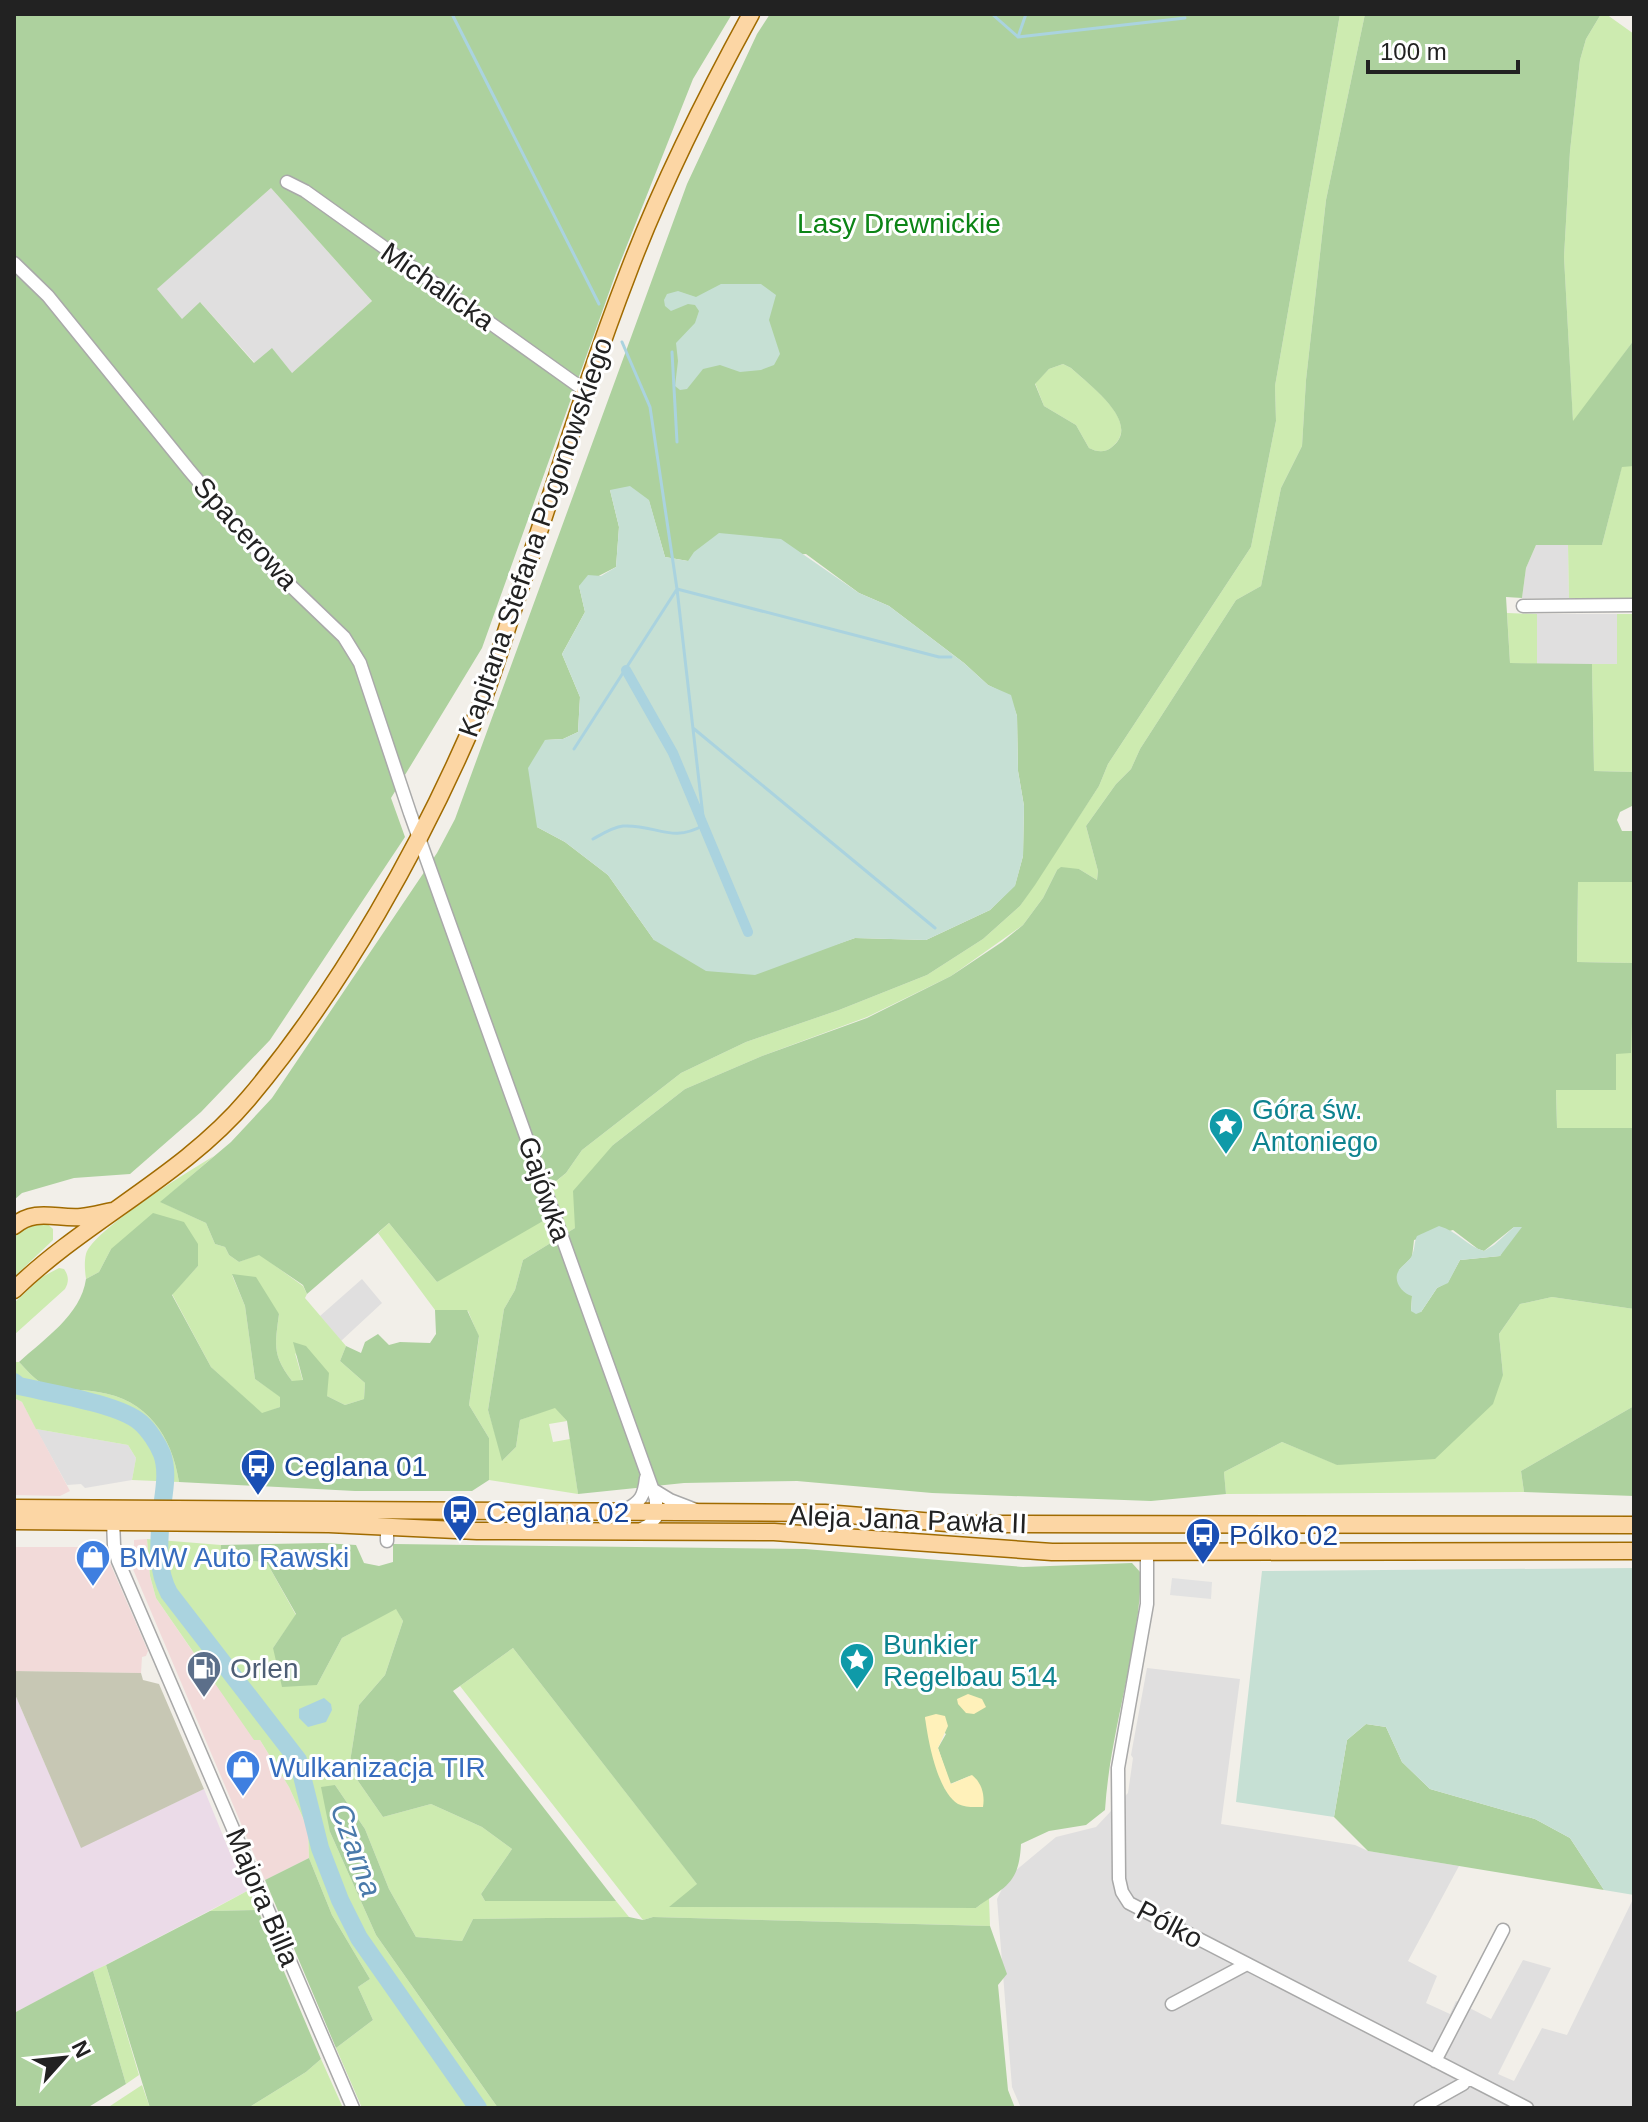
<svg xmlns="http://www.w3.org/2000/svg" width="1648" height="2122" font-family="Helvetica,sans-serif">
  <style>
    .residential { fill: #e0dfdf }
    .commercial { fill: #f2dad9 }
    .industrial { fill: #ebdbe8 }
    .construction { fill: #c7c7b4 }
    .grass { fill: #cdebb0 }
    .forest { fill: #add19e; fill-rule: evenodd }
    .wetland { fill: #c6e0d4 }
    .sand { fill: #fff1ba }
    .parking { fill: #e2e2e2 }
    .water { fill: #aad3df }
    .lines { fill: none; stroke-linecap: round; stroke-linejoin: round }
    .stream { stroke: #aad3df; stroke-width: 3 }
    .canal { stroke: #aad3df; stroke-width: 10 }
    .river { stroke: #aad3df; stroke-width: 18 }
    .minor-casing { stroke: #a9a9a9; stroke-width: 15 }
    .major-casing { stroke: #a06b00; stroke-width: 19 }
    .minor { stroke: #fff; stroke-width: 12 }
    .major { stroke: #fcd6a4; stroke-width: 16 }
    .labels { text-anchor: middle; stroke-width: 6; stroke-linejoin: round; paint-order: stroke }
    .park-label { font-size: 28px; fill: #0c8416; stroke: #fff }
    .street-label { font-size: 28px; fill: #222; stroke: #fff }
    .culture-label { font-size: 28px; fill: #0d838f; stroke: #fff; text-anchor: start }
    .transit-label { font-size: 28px; fill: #164399; stroke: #fff; text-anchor: start }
    .shop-label { font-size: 28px; fill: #366cbe; stroke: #fff; text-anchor: start }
    .service-label { font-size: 28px; fill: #4e5e75; stroke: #fff; text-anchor: start }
    .water-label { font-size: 30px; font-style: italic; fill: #4a7aab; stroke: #fff }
  </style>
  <rect width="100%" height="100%" fill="#f2efe9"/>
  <!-- residential -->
  <path class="residential" d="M271 188 372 301 291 374 255 363 201 303 182 320 156 289Z
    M1536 545H1568L1569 598H1522L1526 568Z
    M1537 614H1617V664H1537Z
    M362 1279 382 1303 341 1341 320 1316Z
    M36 1429 128 1445 136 1458 132 1480 85 1488 81 1484 67 1485Z
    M1147 1668 1240 1679 1221 1824 1355 1845 1368 1851 1459 1866 1408 1961 1437 1976 1426 2003 1450 2014 1456 2001 1491 2019 1523 1960 1551 1968 1498 2074 1514 2081 1542 2028 1567 2035 1634 1897V2108H1021L1012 2087 997 1899 1008 1877 1056 1837 1096 1827 1128 1793 1133 1758 1131 1755Z"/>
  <!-- commercial -->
  <path class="commercial" d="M14 1398 22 1402 70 1491 60 1496 14 1495Z
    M147 1539 150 1576 156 1598 191 1649 260 1740 289 1787 308 1829 309 1858 265 1880 124 1548 134 1547V1540Z
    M14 1547H103L148 1651 146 1656 142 1657 141 1673 14 1671Z"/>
  <!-- industrial -->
  <path class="industrial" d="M14 1692 81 1847 204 1789 232 1858 249 1890 14 2013Z"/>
  <!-- construction -->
  <path class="construction" d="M14 1671 141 1673 143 1680 159 1684 204 1789 81 1848 14 1692Z"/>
  <!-- grass -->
  <path class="grass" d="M1340 14H1365L1326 200 1306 380 1302 446 1281 488 1261 586 1236 600 1140 749 1131 769 1116 784 1086 826 1098 871 1097 880 1079 869 1057 870 1043 898 1023 925 951 976 867 1017 762 1056 685 1089 613 1145 575 1228 523 1260 515 1290 504 1309 488 1410 503 1460 516 1447 520 1420 555 1407 567 1421 549 1424 553 1442 570 1439 578 1494 489 1480V1438L469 1405 479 1337 468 1311 435 1310 378 1233 389 1223 437 1282 566 1173 582 1150 681 1073 746 1042 839 1010 927 975 983 939 1020 906 1099 786 1108 764 1251 547 1276 421 1275 386Z
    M1601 14H1606L1634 34V340L1573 423 1564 257 1570 151 1580 60 1586 39Z
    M1063 364 1071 368C1088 384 1143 422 1112 447 1105 453 1097 452 1089 448L1076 425 1044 406 1035 383 1049 369Z
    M1622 466H1634V599L1569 598 1568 545H1602Z
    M1507 613 1537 614V664L1510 663Z
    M1617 614H1634V772L1594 771 1592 664H1617Z
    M1578 882H1634V963L1577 962Z
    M1634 1004V1128H1557L1556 1089H1616V1053Z
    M214 1156 161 1202 206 1223 215 1244 225 1247 229 1255 239 1262 259 1254 303 1286 307 1294 305 1298 346 1346 340 1361 365 1383 364 1399 345 1405 327 1396 295 1353 303 1381H292C272 1355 275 1345 279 1314L232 1275 245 1306 255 1379 281 1397 280 1407 262 1414 211 1367 172 1294 198 1266 111 1249 99 1272 86 1279C85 1272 84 1262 86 1254 93 1230 189 1171 214 1156Z
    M44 1221 53 1229V1240L14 1277V1234L21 1228Z
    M59 1268 64 1269C69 1276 69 1282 65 1289L14 1335V1303L42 1277Z
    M1552 1297 1634 1309V1406L1521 1471 1524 1492 1226 1494 1224 1472 1282 1442 1338 1465 1503 1375 1499 1334 1520 1304Z
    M14 1362H19C26 1369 34 1379 42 1383 59 1390 81 1389 98 1392 147 1399 172 1436 179 1482L132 1480 136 1458 128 1445 36 1429 22 1402 14 1398Z
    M147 1539 221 1545 220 1556 267 1563 296 1615 273 1648 317 1685 342 1638 396 1608 403 1621 385 1675 359 1705 349 1768 383 1817 431 1804 482 1827 512 1849 481 1894 485 1901H616L629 1917 473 1919 462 1941 416 1937 389 1889 365 1829 335 1785 330 1832 376 1935 498 2108H362L336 2048 373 2020 358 1987 370 1979 332 1915 309 1858 308 1829 289 1787 260 1740H254L156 1598 150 1576Z
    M513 1648 698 1885 670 1907 976 1908 989 1898 990 1926 653 1917 643 1920 460 1686Z
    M249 1890 258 1910 210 1911Z
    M106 1965 139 2075 126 2084 93 1971Z
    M321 2059 343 2108H248L306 2072Z
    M142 2085 150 2108H107Z"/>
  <!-- forest -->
  <path class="forest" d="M14 14H732L693 79 616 273 482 648 391 798 405 837 270 1040 201 1112 130 1174 74 1178 22 1193 14 1200ZM271 188 372 301 292 373 272 348 254 363 200 302 182 319 157 289Z
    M770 14H1340L1275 386 1276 421 1251 547 1108 764 1099 786 1035 885 1020 906 983 939 927 975 839 1010 746 1042 681 1073 582 1150 566 1173 539 1195 543 1221 437 1282 389 1223 307 1294 303 1285 259 1255 239 1262 229 1255 225 1247 215 1244 206 1223 160 1202 231 1142 272 1098 437 853 455 819 687 184 757 34ZM1063 364 1071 368C1088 384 1143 423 1112 447 1105 453 1097 452 1089 448L1076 425 1044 406 1035 384 1049 369ZM610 490 649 501 665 557 688 561 806 554 859 593 889 606 964 663 988 685 1010 696 1017 716 1018 771 1024 806 1023 856 1015 885 990 910 926 940 855 938 805 955 654 940 608 875 565 842 537 827 545 740 563 739 578 732 580 697 562 654 585 612 579 586 616 567 619 527Z
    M1365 14H1601L1586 39 1580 60 1570 151 1564 257 1573 421 1634 340V466L1622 467 1602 545H1536L1526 568 1522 598 1506 597 1510 663 1592 664 1594 771 1634 772V805L1620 812 1617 820 1622 831H1634V882H1578L1577 962 1634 963 1631 1053 1616 1054V1090H1556L1557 1128H1634V1309L1552 1297 1520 1304 1499 1334 1503 1375 1493 1404 1435 1459 1337 1465 1282 1442 1224 1472 1226 1494 1151 1501 932 1493 797 1481 684 1483 578 1494 567 1421 555 1408 520 1420 516 1447 502 1461 488 1410 504 1309 515 1290 523 1260 575 1228 573 1191 613 1145 685 1089 762 1056 867 1018 951 976 1002 942 1023 925 1043 898 1057 870 1061 867 1079 869 1097 880 1098 871 1086 826 1116 784 1131 769 1140 749 1236 600 1261 586 1281 488 1302 446 1306 380 1326 200ZM1514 1227 1500 1256 1460 1260 1448 1282 1437 1288 1421 1312 1411 1311 1412 1296 1399 1270 1412 1257 1414 1240 1453 1230 1478 1249 1484 1251Z
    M153 1213 184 1222 198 1244V1266L172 1295 211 1367 262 1413 280 1407V1397L255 1379 245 1306 232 1274 256 1277 279 1314C275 1345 272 1355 292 1381L303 1380 293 1342 306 1346 329 1373 327 1396 345 1405 364 1399 365 1383 340 1361 346 1346 361 1353 365 1342 378 1334 389 1345 400 1342 430 1343 436 1334 435 1310H467L479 1336 469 1405 489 1438V1480L472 1491H355L179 1482C172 1436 147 1399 98 1392 81 1389 59 1390 42 1383 34 1379 26 1369 19 1362 44 1339 81 1315 86 1279L99 1272 111 1249Z
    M1634 1406V1496L1524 1492 1521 1471Z
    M324 1543 356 1545 364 1563 379 1566 393 1562V1544L805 1549 1023 1567 1132 1563 1141 1573C1139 1653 1110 1730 1105 1810L1086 1825 1049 1831 1021 1844C1019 1884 1006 1886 976 1908L669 1907 697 1884 513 1648 453 1691 616 1901H485L481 1894 512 1849 482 1827 431 1804 383 1817 349 1768 359 1705 385 1675 403 1621 396 1609 342 1638 317 1685 282 1687 273 1648 296 1614 267 1563 220 1556 221 1545ZM925 1717 946 1734 938 1748 950 1784 972 1775 945 1789Z
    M1366 1724 1386 1727 1402 1762 1430 1789 1535 1819 1570 1838 1604 1890 1368 1851 1334 1817 1347 1740Z
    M335 1785 365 1829 389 1889 416 1937 462 1941 473 1919 629 1917 643 1920 653 1917 990 1926 1007 1974 998 1985 1008 2090 1015 2108H498L376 1935 330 1832 321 1787Z
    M309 1858 332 1915 370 1979 358 1987 373 2020 336 2048 265 1880Z
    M258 1910 321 2059 306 2072 248 2108H150L106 1965 210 1911Z
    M93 1971 126 2084 87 2108H14V2013Z"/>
  <!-- wetland -->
  <path class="wetland" d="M721 284H761L776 295 769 320 780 354 774 365 761 370 740 372 720 365 703 369 687 389 680 390 675 386 678 361 676 343 695 323 699 311 695 305 688 304 671 311 665 306 664 300 667 294 678 291 696 297Z
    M630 486 649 500 665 557 688 561 694 552 719 533 781 539 859 593 889 606 964 663 988 685 1011 695 1017 716 1018 771 1024 806 1023 856 1015 886 990 910 926 940 855 938 755 975 706 971 654 940 608 875 565 842 537 827 528 768 545 740 563 739 578 732 580 697 562 654 585 612 579 586 588 575 601 576 616 567 619 527 610 490Z
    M1439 1226C1457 1231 1467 1246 1484 1251L1494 1245 1514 1227H1522L1500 1256 1460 1260 1448 1283 1437 1288 1421 1312 1416 1314 1411 1311 1412 1296C1402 1293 1392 1281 1399 1270 1402 1265 1410 1261 1412 1255 1415 1249 1414 1242 1417 1236Z
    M1634 1568V1895L1604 1890 1570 1838 1535 1819 1430 1789 1402 1762 1386 1727 1366 1724 1347 1740 1334 1817 1236 1802 1262 1571Z"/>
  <!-- sand -->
  <path class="sand" d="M968 1694 982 1699 986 1707 974 1714 966 1713 958 1704 957 1699Z
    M936 1714 945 1716 948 1726 938 1748 951 1784 972 1775C982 1783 985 1795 983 1807 975 1807 966 1808 958 1804 937 1791 928 1740 925 1717Z"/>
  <!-- parking -->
  <path class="parking" d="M1172 1578 1212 1582 1211 1599 1170 1595Z"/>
  <!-- water -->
  <path class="water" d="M324 1698 331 1704 332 1710 326 1722 308 1727 299 1718V1709Z"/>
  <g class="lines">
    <!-- stream -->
    <path class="stream" d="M452 14 599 304
      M992 14 1018 37 1185 18
      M1018 37 1026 14
      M672 352 677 442
      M693 728 935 928
      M574 749 677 589 650 407 622 342
      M593 839C602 834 613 827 623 826 656 824 671 844 704 825L677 589 939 657H951"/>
    <!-- canal -->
    <path class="canal" d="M626 670 673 753 748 932"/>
    <!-- river -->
    <path class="river" d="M14 1382 19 1386C49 1393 120 1404 141 1423 149 1430 158 1444 162 1454 169 1473 163 1496 161 1515 159 1543 156 1568 169 1593L298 1760 320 1848 340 1900 359 1938 478 2108"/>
    <defs>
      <path id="minor" d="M287 182 305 191 587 392
        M14 263 48 296 189 470 271 567 344 637 360 663 410 813 656 1499V1517L649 1525 638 1531
        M1523 606 1634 605
        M652 1489 670 1500 696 1510
        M625 1510C641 1502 644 1496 646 1478
        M113 1521 114 1545 118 1561 353 2108
        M387 1527V1541
        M1147 1552V1604L1118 1768 1119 1879 1122 1892 1129 1903 1527 2108
        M1172 2004 1247 1964
        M1435 2061 1503 1930
        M1420 2108 1463 2084 1467 2077"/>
      <path id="major" d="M14 1226C35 1208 56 1219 81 1217 91 1216 102 1213 112 1211
        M14 1290C86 1220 183 1176 248 1099 341 989 423 843 479 710 494 673 505 633 518 595 554 488 587 379 628 273 662 183 705 98 751 14
        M14 1508 825 1513 959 1524 1634 1525
        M14 1521 329 1524 477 1531 774 1532 1052 1552 1634 1551"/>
    </defs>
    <!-- minor casing -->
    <use href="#minor" class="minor-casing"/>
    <!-- major casing -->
    <use href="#major" class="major-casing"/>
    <!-- minor -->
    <use href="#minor" class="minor"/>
    <!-- major -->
    <use href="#major" class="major"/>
  </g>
  <!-- icons -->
  <defs>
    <symbol id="sight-pin" viewBox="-11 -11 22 30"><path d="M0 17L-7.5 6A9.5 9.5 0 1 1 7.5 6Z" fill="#0f9aa8" stroke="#fff"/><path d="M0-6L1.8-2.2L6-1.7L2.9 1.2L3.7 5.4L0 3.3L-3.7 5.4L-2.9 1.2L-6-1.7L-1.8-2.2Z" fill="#fff"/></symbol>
    <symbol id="bus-pin" viewBox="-11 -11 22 30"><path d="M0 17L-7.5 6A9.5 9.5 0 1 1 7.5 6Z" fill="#1a4fb4" stroke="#fff"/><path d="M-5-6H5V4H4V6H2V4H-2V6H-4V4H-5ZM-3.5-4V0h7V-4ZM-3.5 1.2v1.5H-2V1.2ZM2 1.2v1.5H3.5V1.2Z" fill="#fff"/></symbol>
    <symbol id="shop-pin" viewBox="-11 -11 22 30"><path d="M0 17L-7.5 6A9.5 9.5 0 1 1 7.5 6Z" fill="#3f7fe0" stroke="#fff"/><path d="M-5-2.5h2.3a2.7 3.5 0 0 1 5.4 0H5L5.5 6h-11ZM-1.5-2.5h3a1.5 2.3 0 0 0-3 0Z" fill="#fff"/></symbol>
    <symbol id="fuel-pin" viewBox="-11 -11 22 30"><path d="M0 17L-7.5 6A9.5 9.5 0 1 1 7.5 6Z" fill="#5c6f8a" stroke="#fff"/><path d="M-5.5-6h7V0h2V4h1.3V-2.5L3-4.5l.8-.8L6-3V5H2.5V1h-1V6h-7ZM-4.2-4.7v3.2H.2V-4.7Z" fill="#fff"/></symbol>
  </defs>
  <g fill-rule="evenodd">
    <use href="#sight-pin" x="1206" y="1105" width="40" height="54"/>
    <use href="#bus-pin" x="238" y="1446" width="40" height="54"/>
    <use href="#bus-pin" x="440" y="1492" width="40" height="54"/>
    <use href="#bus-pin" x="1183" y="1515" width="40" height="54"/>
    <use href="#shop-pin" x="73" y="1537" width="40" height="54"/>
    <use href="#sight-pin" x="837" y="1640" width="40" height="54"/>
    <use href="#fuel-pin" x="184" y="1648" width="40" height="54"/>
    <use href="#shop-pin" x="223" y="1747" width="40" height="54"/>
  </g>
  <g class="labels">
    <!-- park labels -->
    <g class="park-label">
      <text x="899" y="233">Lasy Drewnickie</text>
    </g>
    <!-- street labels -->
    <g class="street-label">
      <text transform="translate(438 286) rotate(35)" y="10">Michalicka</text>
      <text transform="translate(246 533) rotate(48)" y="10">Spacerowa</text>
      <text transform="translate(535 537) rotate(-71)" y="10">Kapitana Stefana Pogonowskiego</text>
      <text transform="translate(545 1189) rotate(71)" y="10">Gajówka</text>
      <text transform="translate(908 1519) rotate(2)" y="10">Aleja Jana Pawła II</text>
      <text transform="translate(263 1897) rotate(67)" y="10">Majora Billa</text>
      <text transform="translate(1170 1924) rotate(28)" y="10">Pólko</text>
    </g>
    <!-- culture labels -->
    <g class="culture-label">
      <text x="1252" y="1119">Góra św.<tspan x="1252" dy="32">Antoniego</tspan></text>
      <text x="883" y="1654">Bunkier<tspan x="883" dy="32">Regelbau 514</tspan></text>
    </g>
    <!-- transit labels -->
    <g class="transit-label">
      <text x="284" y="1476">Ceglana 01</text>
      <text x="486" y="1522">Ceglana 02</text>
      <text x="1229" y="1545">Pólko 02</text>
    </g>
    <!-- shop labels -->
    <g class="shop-label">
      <text x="119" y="1567">BMW Auto Rawski</text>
      <text x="269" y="1777">Wulkanizacja TIR</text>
    </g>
    <!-- service labels -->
    <g class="service-label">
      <text x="230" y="1678">Orlen</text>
    </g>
    <!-- water labels -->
    <g class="water-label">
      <text transform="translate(356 1850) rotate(70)" y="10">Czarna</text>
    </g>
  </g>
  <!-- border -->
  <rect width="1648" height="2122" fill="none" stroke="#222222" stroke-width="32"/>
  <!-- north arrow -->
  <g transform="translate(64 2058) rotate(63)" stroke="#ffffff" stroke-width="6" paint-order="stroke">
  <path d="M0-6L14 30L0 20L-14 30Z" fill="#222222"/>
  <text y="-12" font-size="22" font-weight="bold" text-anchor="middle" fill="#222222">N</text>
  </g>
  <!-- scale -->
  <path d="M1368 60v12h150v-12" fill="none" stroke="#222222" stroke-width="4"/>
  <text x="1380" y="60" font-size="24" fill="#222222" stroke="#ffffff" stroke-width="6" paint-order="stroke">100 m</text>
</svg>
